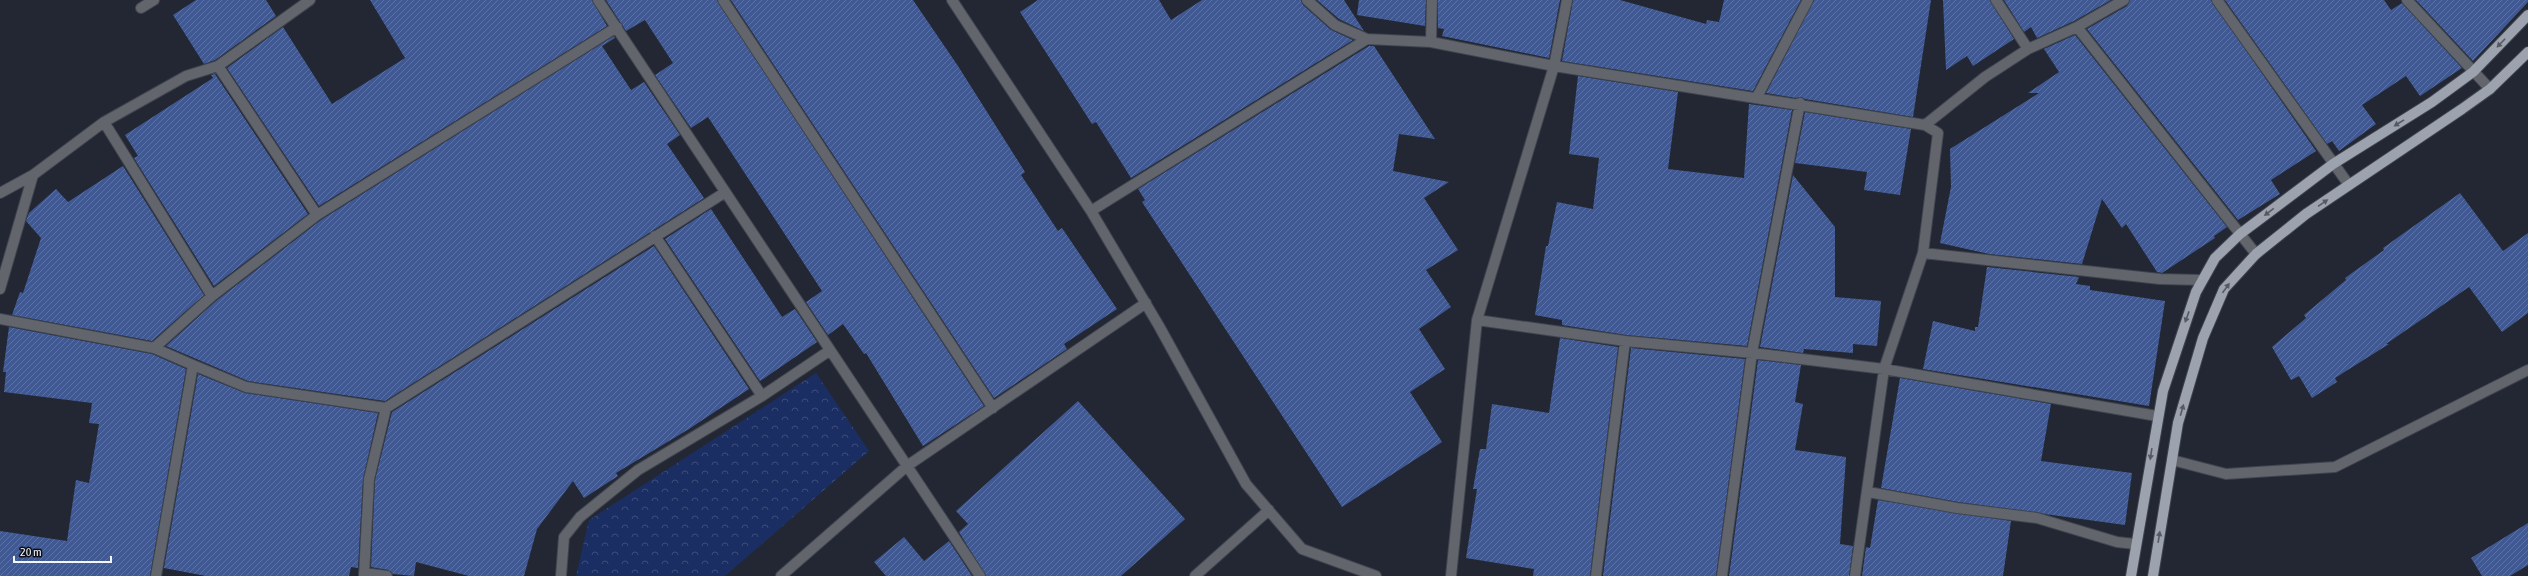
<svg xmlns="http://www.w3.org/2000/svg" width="2528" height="576" font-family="'Asap Condensed',sans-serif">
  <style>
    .park { fill: url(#park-crowns) }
    .building { fill: url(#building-hatch) }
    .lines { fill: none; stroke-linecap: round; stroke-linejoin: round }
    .minor-casing { stroke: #3f444f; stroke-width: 12 }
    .major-casing { stroke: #3f444f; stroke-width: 12 }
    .minor { stroke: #62656b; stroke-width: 10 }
    .major { stroke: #9ca2ae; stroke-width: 10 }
    .oneway { fill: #555962 }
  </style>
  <defs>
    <pattern id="park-crowns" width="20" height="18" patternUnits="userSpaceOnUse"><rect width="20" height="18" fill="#1a2e63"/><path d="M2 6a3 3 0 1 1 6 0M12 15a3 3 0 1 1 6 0" fill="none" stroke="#3c4d7a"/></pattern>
    <pattern id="building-hatch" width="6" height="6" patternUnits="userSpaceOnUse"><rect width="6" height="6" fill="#415992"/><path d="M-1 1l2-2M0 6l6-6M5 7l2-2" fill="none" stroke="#5d71a2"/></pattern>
  </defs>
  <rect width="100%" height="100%" fill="#222733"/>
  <!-- park -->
  <path class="park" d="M816 373 869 451 725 576H576L589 520Z"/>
  <!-- building -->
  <path class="building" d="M196 0H266L276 16 215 60 204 64 173 15Z
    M370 0H592L607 26 319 206 227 68 283 27 332 104 405 58Z
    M606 0H717L984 406 923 446 866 353 864 354 843 324 828 335 806 302 822 291 708 117 691 128 655 75 673 63 645 20 626 31Z
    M731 0H913L958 66 1025 172 1021 175 1058 231 1062 228 1117 309 1064 344 1067 349 994 398Z
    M1038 0H1159L1171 20 1202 0H1301L1303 5 1331 30 1353 40 1131 178 1096 122 1092 124 1020 12Z
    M1317 0H1344L1364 31 1339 19Z
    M1359 0H1426L1425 26 1357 15Z
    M1438 0H1560L1549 58 1442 36 1444 29 1438 28Z
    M1573 0H1620L1706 24 1707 20 1719 22 1724 0H1801L1753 91 1562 61Z
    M1814 0H1931L1913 117 1805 99 1801 97 1796 98 1766 93Z
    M1943 0H1990L2014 39 1973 66 1967 56 1946 70Z
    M2004 0H2111L2074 21 2037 38 2031 27 2024 32Z
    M2130 0H2211L2316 151 2271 180 2280 194 2238 220 2087 29 2127 6Z
    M2225 0H2384L2391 10 2402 3 2462 68 2420 96 2406 76 2362 105 2376 124 2339 151 2332 141 2327 144Z
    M2416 0H2528V2L2473 61Z
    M2075 35 2227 227 2214 236 2215 238 2162 273 2157 272 2126 224 2122 228 2102 199 2082 264 1989 254 1940 243 1951 187 1950 149 2039 93H2028L2059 72 2044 49Z
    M614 36 615 38 602 46 631 90 644 82 680 135 667 144 704 198 385 401 248 381 166 346 216 301 321 220Z
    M1369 46H1374L1435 139 1399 134 1393 171 1449 182 1424 198 1458 250 1426 270 1451 307 1419 329 1445 369 1410 392 1442 442 1342 507 1142 202 1145 200 1138 189Z
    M215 74 308 214 214 286 134 158 138 156 125 135 213 78 211 75Z
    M1578 76 1678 92 1668 169 1744 178 1749 104 1792 110 1747 346 1626 335 1562 325V320L1535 315 1546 246H1548L1557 202 1593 209 1599 158 1569 154Z
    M1805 112 1911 129 1900 195 1864 190 1867 172 1795 163Z
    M123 166 204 295 152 341 12 315 20 292 23 293 41 238 26 221 29 213 56 189 68 202Z
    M1793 175 1835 227V297L1881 301 1877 346 1853 344V353L1804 349 1803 353 1760 347Z
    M2460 193 2503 251 2528 233V313L2502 332 2469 287 2386 344H2389L2335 378 2337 382 2312 398 2299 376 2291 380 2272 347 2306 318 2304 315 2346 280 2345 278 2384 250 2383 248Z
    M711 209 782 317 795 309 817 342 760 381 665 239Z
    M654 246 749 389 689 429 616 473 618 476 584 498 573 481 537 529 524 576H469L416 562 414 576 393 574 388 570 371 567 375 480 392 412Z
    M1987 267 2079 277 2076 284 2090 286V290L2165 301 2149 406 1923 369 1933 321 1975 331V327H1978Z
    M9 327 152 354 186 369 150 576H0V531L67 541 76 480 89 483 99 424 89 423 92 403 4 392 6 372H3Z
    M1560 338 1618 347 1590 576H1533L1534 569 1466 558 1477 489H1473L1480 449H1486L1492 404 1549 413Z
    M1631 348 1745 359 1716 576H1603Z
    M1758 360 1801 365 1795 402 1803 404 1795 450 1846 457 1840 544 1853 546 1849 576H1729Z
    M198 374 245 393 378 413 363 479 358 568 351 567 349 576H206L164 568Z
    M1900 378 2051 404 2041 461 2132 473 2125 525 1958 502 1881 488Z
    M1078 401 1185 519 1121 576H986L959 532 968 524 956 511Z
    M1878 500 2011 521 2003 576H1862L1866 547 1870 548Z
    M2528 523V565L2510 576H2482L2471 558Z
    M904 537 924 561 949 541 972 576H886L874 562Z"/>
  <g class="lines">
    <defs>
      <path id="minor" d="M598 0 980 576
        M723 0 993 408
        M952 0 1091 211 1159 326 1246 484 1302 549 1376 576
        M1307 0 1335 25 1367 39 1431 42 1554 66 1925 125
        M1996 0 2028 49
        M2217 0 2349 185
        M2407 0 2490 89
        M141 8 154 0
        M2077 27 2256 254
        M1431 42 1432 0
        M218 66 317 215
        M1757 97 1808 0
        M104 122 212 296
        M0 193 33 175 104 122 186 76 218 66 310 0
        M1091 211 1367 39
        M655 236 762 396
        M1923 253 2160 279 2201 280
        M0 289 33 175
        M0 319 154 348
        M1477 320 1625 341 1752 353 1884 369 2157 416
        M193 365 246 387 386 408 724 193
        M2172 460 2226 474 2335 467 2528 370
        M1868 492 1957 508 2037 518 2117 542 2135 544
        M364 573 387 576
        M156 576 193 365 154 348 212 296 317 215 617 27
        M364 576 369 479 386 408
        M561 576 564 537 580 517 638 470 762 396 829 351
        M781 576 907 466 1146 303
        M1195 576 1269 510
        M1451 576 1477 320 1554 66 1567 0
        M1596 576 1625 341
        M1722 576 1752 353 1800 103
        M1855 576 1884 369 1923 253 1938 133 1925 125 1985 77 2028 49 2077 27 2124 0"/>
      <path id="major" d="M2131 576 2163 391 2196 292 2215 258 2240 234 2333 164 2432 102 2473 72 2528 15
        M2153 576 2178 423 2203 338 2224 289 2256 254 2306 214 2462 109 2490 89 2528 52"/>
    </defs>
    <!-- minor casing -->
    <use href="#minor" class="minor-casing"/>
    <!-- major casing -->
    <use href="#major" class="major-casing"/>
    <!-- minor -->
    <use href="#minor" class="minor"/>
    <!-- major -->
    <use href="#major" class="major"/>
  </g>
  <!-- one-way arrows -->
  <defs><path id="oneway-solid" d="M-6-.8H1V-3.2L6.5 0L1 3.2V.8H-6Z"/></defs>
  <g class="oneway">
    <use href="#oneway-solid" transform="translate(2501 43) rotate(134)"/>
    <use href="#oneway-solid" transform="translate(2399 123) rotate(148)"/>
    <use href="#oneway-solid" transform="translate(2323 203) rotate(-34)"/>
    <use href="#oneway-solid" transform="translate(2269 212) rotate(143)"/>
    <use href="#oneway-solid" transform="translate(2226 288) rotate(-54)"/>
    <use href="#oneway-solid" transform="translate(2187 317) rotate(110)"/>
    <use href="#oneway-solid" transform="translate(2182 410) rotate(-74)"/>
    <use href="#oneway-solid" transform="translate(2151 454) rotate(99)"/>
    <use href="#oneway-solid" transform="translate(2159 537) rotate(-81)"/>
  </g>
  <!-- scale -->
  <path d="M14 556v6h97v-6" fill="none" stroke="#f1f5fd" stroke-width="2"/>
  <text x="20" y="556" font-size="12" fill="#f1f5fd" stroke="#0e1015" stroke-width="3" paint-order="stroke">20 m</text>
</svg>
